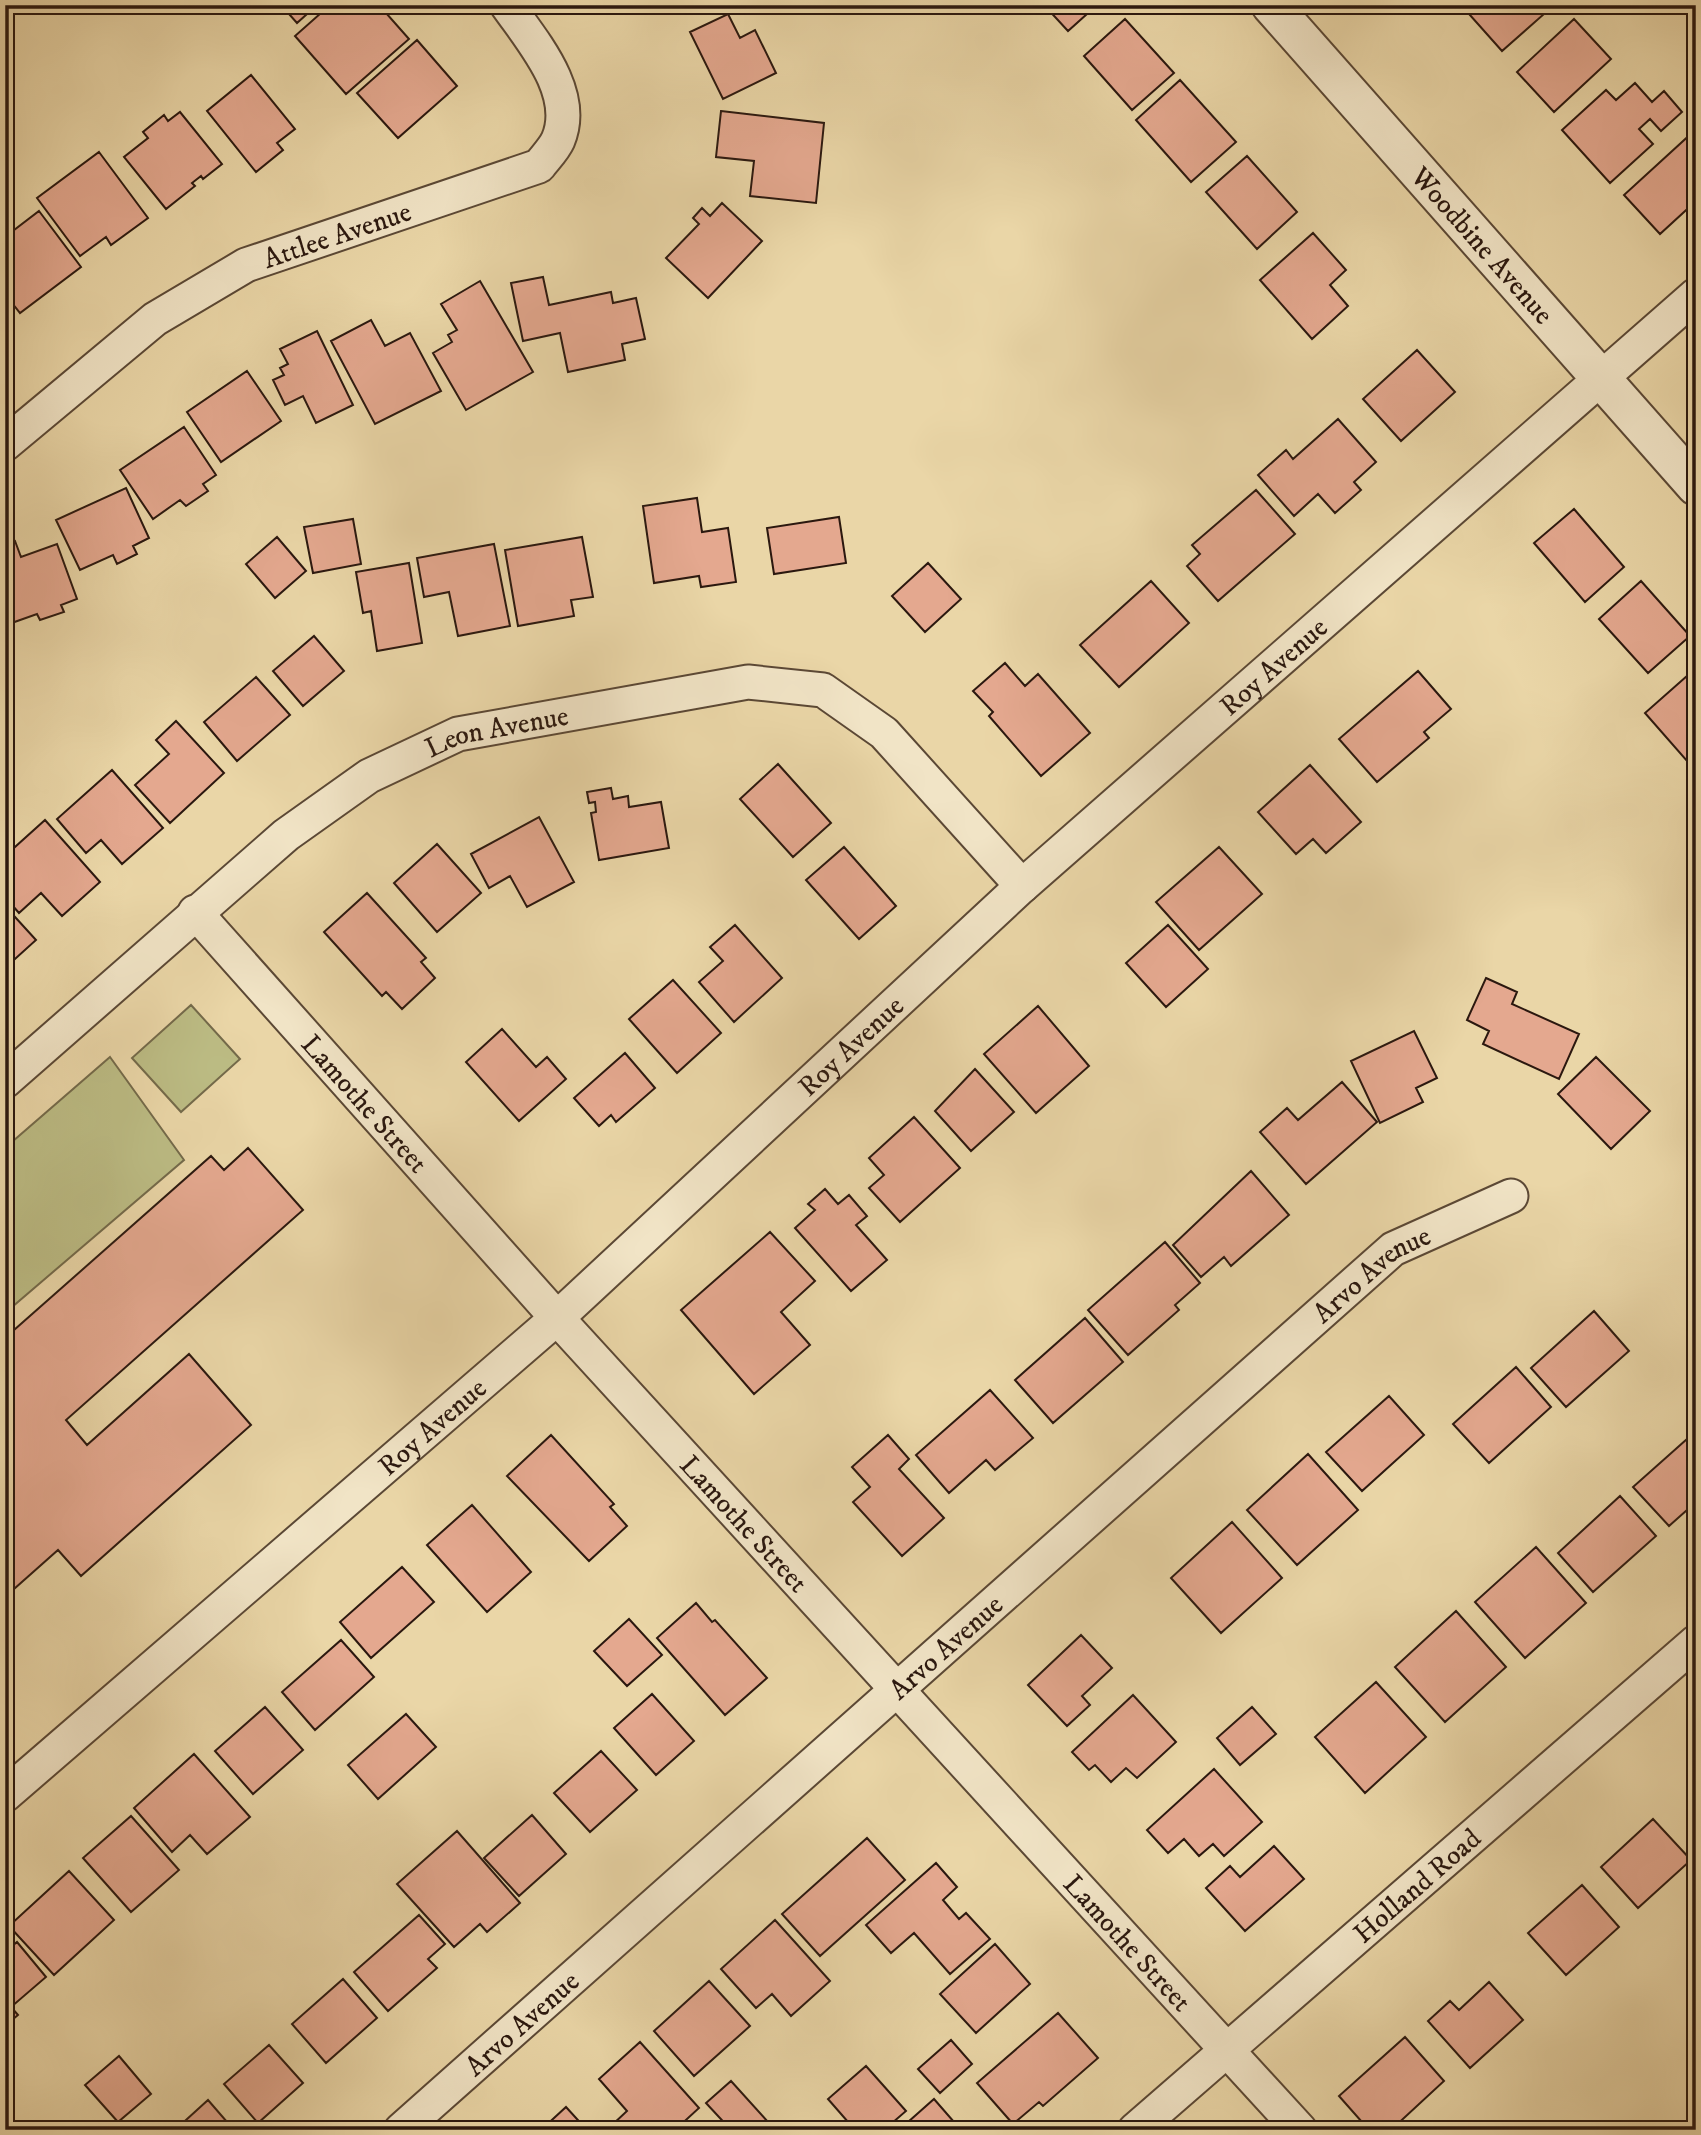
<svg xmlns="http://www.w3.org/2000/svg" width="1701" height="2135" font-family="'IM FELL DW Pica',serif">
  <style>
    .green { fill: #bcbc84; stroke: #746a4a; stroke-width: 2 }
    .building { fill: #e4a88f; stroke: #2b180f; stroke-width: 2 }
    .lines { fill: none; stroke-linecap: round; stroke-linejoin: round }
    .minor-casing { stroke: #5b4835; stroke-width: 37 }
    .tertiary-casing { stroke: #5b4835; stroke-width: 42 }
    .minor { stroke: #f1e4c6; stroke-width: 33 }
    .tertiary { stroke: #f1e4c6; stroke-width: 38 }
    .labels { text-anchor: middle; stroke-width: 7; stroke-linejoin: round; paint-order: stroke }
    .street-label { font-size: 28px; fill: #2b180f; stroke: #f1e4c6 }
  </style>
  <rect width="100%" height="100%" fill="#ead6a7"/>
  <filter id="stains"><feTurbulence type="fractalNoise" baseFrequency=".00286" numOctaves="4"/><feColorMatrix values="0 0 0 0 .2 0 0 0 0 .09 0 0 0 0 .02 0 0 0 .5 -.17"/></filter>
  <radialGradient id="worn" r=".72"><stop offset=".6" stop-color="#630" stop-opacity="0"/><stop offset="1" stop-color="#630" stop-opacity=".3"/></radialGradient>
  <!-- green -->
  <path class="green" d="M191 1005 240 1059 181 1112 132 1058Z
    M110 1057 184 1160 5 1313V1148Z"/>
  <!-- building -->
  <path class="building" d="M281 5H317L297 23Z
    M330 5H379L409 39 346 94 295 36Z
    M1044 5H1097L1068 31Z
    M1461 5H1536L1544 14 1502 51Z
    M728 14 740 38 755 30 776 73 723 99 690 32Z
    M1125 19 1174 73 1132 110 1084 56Z
    M1574 19 1611 59 1554 112 1517 72Z
    M417 40 457 86 398 138 357 93Z
    M251 75 295 129 277 143 283 150 256 172 207 111Z
    M1180 80 1236 142 1191 182 1136 120Z
    M1635 83 1652 102 1664 91 1682 112 1661 131 1650 119 1639 129 1653 144 1610 183 1562 130 1606 90 1616 100Z
    M721 111 824 123 816 203 750 196 754 161 716 157Z
    M180 112 222 164 203 179 201 176 192 183 195 186 166 209 124 157 148 138 143 132 164 115 168 121Z
    M1693 132 1696 135V201L1660 234 1624 195Z
    M99 152 148 218 111 245 106 237 80 256 37 198Z
    M1247 156 1297 212 1257 249 1206 192Z
    M722 203 762 241 708 298 666 258 699 224 693 218 702 208 710 216Z
    M39 211 81 267 20 313 5 294V237Z
    M1313 233 1346 270 1330 285 1348 306 1312 339 1260 280Z
    M543 277 549 305 611 292 613 303 636 298 645 339 622 344 625 360 568 372 560 333 523 341 511 283Z
    M480 281 533 372 466 410 433 353 452 342 448 335 457 330 441 304Z
    M371 320 385 346 410 333 441 391 375 424 331 341Z
    M317 331 353 405 316 423 303 396 285 405 273 380 284 375 280 368 288 364 280 349Z
    M1417 350 1455 392 1401 441 1363 399Z
    M247 371 281 421 221 462 187 412Z
    M1338 419 1376 462 1354 482 1361 490 1335 513 1318 494 1294 516 1258 475 1286 450 1293 459Z
    M184 427 216 475 203 484 208 491 186 506 180 500 153 519 120 470Z
    M126 488 149 538 133 546 137 554 117 564 113 555 80 570 56 520Z
    M1256 490 1295 534 1218 601 1187 566 1200 554 1192 545Z
    M697 498 702 532 728 528 736 582 701 587 699 576 654 583 643 506Z
    M1574 509 1624 567 1585 602 1534 543Z
    M839 517 846 563 774 574 767 528Z
    M353 519 361 564 313 573 304 527Z
    M277 537 306 571 275 598 246 564Z
    M582 537 593 597 571 600 574 616 518 626 505 550Z
    M15 541 21 557 57 544 77 599 61 605 64 612 40 620 37 614 6 625 5 544Z
    M494 544 510 626 458 636 449 592 424 597 417 558Z
    M409 563 422 643 377 651 371 611 363 613 356 572Z
    M928 563 961 599 925 632 892 596Z
    M1151 581 1189 623 1119 687 1080 645Z
    M1641 581 1690 636 1648 673 1599 619Z
    M314 636 344 671 303 706 273 671Z
    M1005 663 1025 686 1038 674 1090 733 1041 776 989 716 993 712 973 691Z
    M1696 668V754L1687 761 1645 713Z
    M1418 671 1451 709 1424 732 1429 738 1377 782 1339 739Z
    M256 677 290 715 237 761 204 722Z
    M176 721 224 773 170 823 135 785 169 754 156 740Z
    M778 764 831 823 793 857 740 799Z
    M1310 765 1361 822 1326 853 1313 839 1296 854 1258 812Z
    M112 770 163 828 122 864 101 840 86 853 57 819Z
    M611 788 613 799 628 796 629 807 661 802 669 848 599 860 591 813 596 812 595 802 589 803 587 792Z
    M539 817 574 882 527 907 510 876 489 888 471 854Z
    M45 820 100 882 62 916 41 893 19 913 5 897V856Z
    M437 844 481 893 437 932 394 883Z
    M844 847 896 906 859 939 806 880Z
    M1219 847 1262 894 1199 950 1156 902Z
    M367 893 426 958 421 962 435 978 402 1009 386 992 382 996 324 932Z
    M5 906 36 940 5 968Z
    M735 925 782 978 734 1022 699 982 723 961 710 947Z
    M1168 925 1208 969 1166 1007 1126 963Z
    M1486 978 1517 992 1512 1004 1579 1034 1559 1079 1483 1044 1489 1031 1467 1020Z
    M673 980 721 1033 677 1073 629 1019Z
    M1038 1006 1089 1066 1036 1113 984 1054Z
    M502 1029 536 1067 547 1057 566 1079 519 1121 466 1062Z
    M1414 1031 1437 1078 1416 1088 1423 1102 1380 1123 1351 1061Z
    M625 1053 655 1088 616 1122 611 1115 599 1126 574 1098Z
    M1596 1057 1650 1111 1611 1149 1558 1094Z
    M975 1069 1014 1112 971 1151 935 1111Z
    M1342 1082 1377 1122 1306 1184 1260 1132 1287 1108 1298 1120Z
    M914 1117 960 1168 900 1222 869 1188 884 1175 869 1158Z
    M248 1148 303 1210 66 1420 87 1445 189 1354 251 1425 81 1576 58 1550 5 1597V1338L211 1156 224 1170Z
    M1251 1171 1289 1215 1231 1266 1224 1257 1201 1277 1173 1245Z
    M825 1189 838 1204 849 1195 867 1216 856 1225 887 1260 851 1291 795 1228 815 1210 808 1204Z
    M770 1232 815 1281 781 1312 810 1345 754 1394 681 1310Z
    M1165 1242 1200 1283 1175 1305 1179 1310 1128 1355 1088 1310Z
    M1594 1311 1629 1351 1566 1407 1531 1368Z
    M1085 1318 1123 1362 1053 1423 1015 1380Z
    M1516 1367 1551 1407 1489 1463 1453 1424Z
    M990 1390 1033 1438 995 1470 986 1460 949 1493 916 1455Z
    M1389 1396 1424 1435 1362 1491 1326 1452Z
    M1696 1431V1502L1669 1526 1633 1487Z
    M551 1435 614 1504 610 1507 627 1526 589 1561 507 1476Z
    M888 1435 909 1459 899 1469 944 1518 902 1556 853 1502 870 1487 852 1467Z
    M1308 1454 1358 1510 1297 1565 1247 1510Z
    M1620 1496 1656 1536 1593 1592 1558 1553Z
    M472 1505 531 1572 487 1612 427 1545Z
    M1232 1522 1282 1578 1221 1633 1171 1578Z
    M1536 1547 1586 1603 1525 1658 1475 1602Z
    M402 1567 434 1602 371 1658 340 1622Z
    M696 1603 712 1622 715 1620 767 1678 725 1715 657 1638Z
    M1456 1611 1506 1667 1445 1722 1395 1667Z
    M629 1619 662 1655 627 1686 594 1651Z
    M1081 1635 1112 1668 1082 1696 1090 1705 1067 1726 1028 1685Z
    M341 1640 374 1677 315 1730 282 1692Z
    M1376 1682 1426 1737 1365 1793 1315 1737Z
    M652 1694 694 1741 656 1775 614 1728Z
    M1133 1695 1176 1742 1137 1778 1126 1768 1111 1782 1095 1765 1089 1770 1072 1752Z
    M265 1707 303 1750 253 1794 215 1751Z
    M1252 1707 1276 1734 1240 1765 1217 1738Z
    M406 1714 436 1747 378 1799 348 1765Z
    M601 1751 637 1790 590 1832 554 1793Z
    M194 1754 250 1817 207 1854 190 1835 172 1852 134 1808Z
    M1214 1769 1262 1822 1224 1856 1213 1844 1199 1856 1184 1839 1168 1853 1147 1830Z
    M532 1815 566 1854 519 1896 484 1858Z
    M131 1816 179 1870 131 1912 83 1858Z
    M1653 1819 1691 1860 1638 1908 1601 1867Z
    M457 1831 520 1903 487 1932 480 1924 454 1947 397 1884Z
    M867 1838 905 1880 820 1956 782 1914Z
    M1274 1846 1304 1879 1245 1931 1206 1888 1230 1866 1240 1877Z
    M936 1863 957 1887 943 1900 959 1919 966 1913 990 1939 950 1974 914 1933 891 1953 866 1925Z
    M69 1871 114 1920 54 1975 9 1926Z
    M1582 1885 1619 1927 1566 1975 1528 1933Z
    M419 1915 445 1944 428 1959 437 1968 388 2011 354 1972Z
    M775 1920 830 1981 791 2016 772 1994 756 2008 721 1969Z
    M17 1942 46 1977 11 2007 18 2015 5 2026V1952Z
    M995 1944 1030 1984 976 2033 940 1994Z
    M343 1979 377 2018 326 2063 292 2024Z
    M709 1981 750 2026 694 2076 654 2031Z
    M1489 1982 1523 2020 1470 2068 1428 2021 1450 2001 1459 2010Z
    M1058 2013 1098 2058 1043 2106 1039 2102 1013 2124 977 2083Z
    M1405 2037 1444 2081 1391 2130H1369L1339 2096Z
    M951 2040 972 2064 940 2093 918 2069Z
    M640 2042 699 2108 675 2130H612L610 2127 627 2111 599 2079Z
    M269 2045 303 2083 258 2123 224 2084Z
    M119 2056 151 2094 118 2122 85 2085Z
    M866 2066 906 2111 884 2130H855L828 2099Z
    M731 2081 768 2122 760 2130H731L706 2103Z
    M934 2099 961 2130H899Z
    M208 2100 234 2130H175Z
    M566 2107 587 2130H541Z"/>
  <g class="lines">
    <defs>
      <g id="minor">
        <path id="s1" d="M5 444 155 319 246 265 539 166C545 158 554 149 558 140 578 93 533 42 507 5"/>
        <path id="s2" d="M195 912 557 1318 1300 2130"/>
        <path id="s3" d="M5 1081 286 835 369 776 458 734 748 682 823 690 884 733 1022 886"/>
        <path id="s4" d="M5 1795 557 1318 1022 886 1696 295"/>
        <path id="s5" d="M401 2130 1393 1249 1511 1196"/>
        <path id="s6" d="M1135 2130 1696 1642"/>
      </g>
      <g id="tertiary">
        <path id="s7" d="M1271 5 1696 486"/>
      </g>
    </defs>
    <!-- minor casing -->
    <use href="#minor" class="minor-casing"/>
    <!-- tertiary casing -->
    <use href="#tertiary" class="tertiary-casing"/>
    <!-- minor -->
    <use href="#minor" class="minor"/>
    <!-- tertiary -->
    <use href="#tertiary" class="tertiary"/>
  </g>
  <g class="labels">
    <!-- street labels -->
    <g class="street-label">
      <text dy="10" stroke="none"><textPath href="#s1" startOffset="397">Attlee Avenue</textPath></text>
      <text dy="10" stroke="none"><textPath href="#s7" startOffset="320">Woodbine Avenue</textPath></text>
      <text dy="10" stroke="none"><textPath href="#s4" startOffset="1698">Roy Avenue</textPath></text>
      <text dy="10" stroke="none"><textPath href="#s3" startOffset="612">Leon Avenue</textPath></text>
      <text dy="10" stroke="none"><textPath href="#s4" startOffset="1130">Roy Avenue</textPath></text>
      <text dy="10" stroke="none"><textPath href="#s2" startOffset="256">Lamothe Street</textPath></text>
      <text dy="10" stroke="none"><textPath href="#s5" startOffset="1295">Arvo Avenue</textPath></text>
      <text dy="10" stroke="none"><textPath href="#s4" startOffset="564">Roy Avenue</textPath></text>
      <text dy="10" stroke="none"><textPath href="#s2" startOffset="822">Lamothe Street</textPath></text>
      <text dy="10" stroke="none"><textPath href="#s5" startOffset="728">Arvo Avenue</textPath></text>
      <text dy="10" stroke="none"><textPath href="#s6" startOffset="373">Holland Road</textPath></text>
      <text dy="10" stroke="none"><textPath href="#s2" startOffset="1390">Lamothe Street</textPath></text>
      <text dy="10" stroke="none"><textPath href="#s5" startOffset="161">Arvo Avenue</textPath></text>
    </g>
  </g>
  <!-- margin -->
  <rect width="1701" height="2135" fill="none" stroke="#ead6a7" stroke-width="28"/>
  <rect x="7" y="7" width="1687" height="2121" fill="none" stroke="#2b180f" stroke-width="3.5"/>
  <rect x="14" y="14" width="1673" height="2107" fill="none" stroke="#2b180f" stroke-width="2"/>
  <rect width="100%" height="100%" filter="url(#stains)"/>
  <rect width="100%" height="100%" fill="url(#worn)"/>
</svg>
